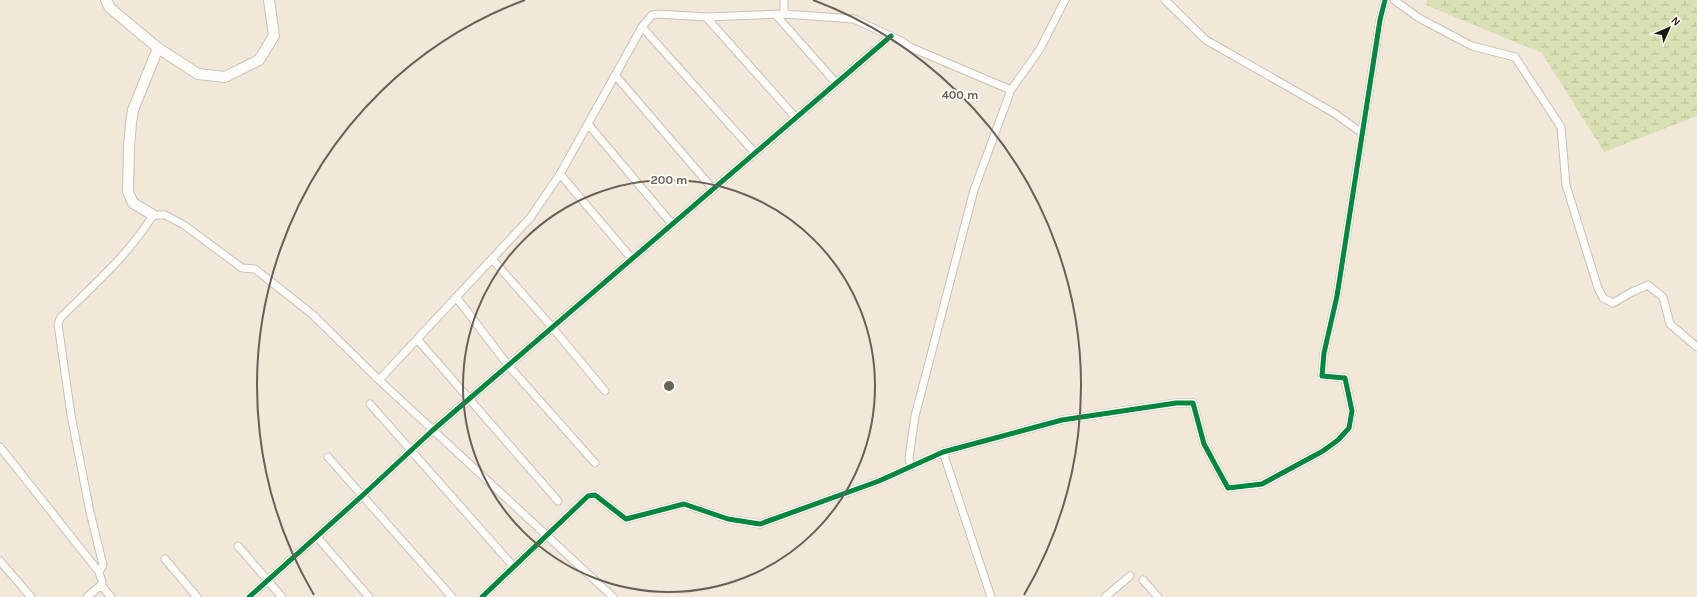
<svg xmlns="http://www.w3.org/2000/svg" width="1697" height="597" font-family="Karla,sans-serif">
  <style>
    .wetland { fill: url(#wetland-marsh) }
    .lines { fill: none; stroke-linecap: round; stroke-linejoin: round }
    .street-casing { stroke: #c8c1b6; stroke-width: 9 }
    .secondary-casing { stroke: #c8c1b6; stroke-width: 12 }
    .street { stroke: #fdfcf9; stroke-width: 7 }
    .secondary { stroke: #fdfcf9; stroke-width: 10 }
    .cycleway-casing { stroke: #fdfaf5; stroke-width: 8 }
    .cycleway { stroke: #00873e; stroke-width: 5 }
    .ring { fill: none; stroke: #686157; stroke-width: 2 }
    .centre { fill: #686157; stroke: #fdfaf5; stroke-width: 2 }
    .ring-label { font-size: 12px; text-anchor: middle; font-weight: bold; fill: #686157; stroke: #fdfaf5; stroke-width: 4; stroke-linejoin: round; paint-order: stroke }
  </style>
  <defs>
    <pattern id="wetland-marsh" width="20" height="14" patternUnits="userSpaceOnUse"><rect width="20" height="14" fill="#d9e1b4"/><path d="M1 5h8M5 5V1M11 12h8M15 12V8" fill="none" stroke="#bac09a"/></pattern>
  </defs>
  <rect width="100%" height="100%" fill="#f1e8da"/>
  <!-- wetland -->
  <path class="wetland" d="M1427 0H1697V116L1604 152 1542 53 1426 5Z"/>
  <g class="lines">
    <defs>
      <path id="street" d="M1165 0 1206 40 1334 113 1362 133
        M1394 0 1419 18 1472 46 1515 57 1561 127 1566 185 1598 288 1603 298 1613 303 1632 292 1648 285 1663 297 1670 324 1697 347
        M784 14V0
        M776 15 836 83
        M706 17 796 118
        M642 27 755 153
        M615 75 713 189
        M588 124 672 224
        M560 174 632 259
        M492 259 552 327 605 391
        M456 297 508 365 595 463
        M417 339 558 501
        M379 380 530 218 560 174 642 27 652 15 658 14 706 17 784 14 854 19 901 41 912 48 1011 90
        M370 404 514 567
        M0 447 99 572 102 582 101 585 111 597
        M943 452 991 597
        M328 457 452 597
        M911 467 909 458 915 416 974 190 1011 90 1040 49 1065 0
        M317 537 369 597
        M238 546 282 597
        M165 559 197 597
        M0 561 31 597
        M99 572 103 565 90 512 71 415 58 324 61 317C93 286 130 253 153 215H165L184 225 242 268 255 269 312 314 379 380 613 597
        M1143 580 1158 597
        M87 597 101 585
        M249 597 363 495 433 430 891 36
        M482 597 588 496 595 495 626 519 684 504 728 519 760 524 879 481 943 452 1062 420 1176 403H1193L1204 444 1228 488 1262 484 1323 451 1338 440 1349 428 1352 411 1345 378 1322 376 1324 353 1337 296 1380 20 1385 0
        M1105 597 1130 576"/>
      <path id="secondary" d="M106 0 110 8 158 48 133 110 131 123 129 147 128 192 133 203 153 215
        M158 48 198 74 225 77 259 60 274 36 269 0"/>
    </defs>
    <!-- street casing -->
    <use href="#street" class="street-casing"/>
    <!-- secondary casing -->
    <use href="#secondary" class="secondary-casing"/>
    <!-- street -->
    <use href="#street" class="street"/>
    <!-- secondary -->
    <use href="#secondary" class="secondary"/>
    <defs>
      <path id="cycleway" d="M249 597 363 495 433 430 891 36
        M482 597 588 496 595 495 626 519 684 504 728 519 760 524 879 481 943 452 1062 420 1176 403H1193L1204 444 1228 488 1262 484 1323 451 1338 440 1349 428 1352 411 1345 378 1322 376 1324 353 1337 296 1380 20 1385 0"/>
    </defs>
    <!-- cycleway casing -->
    <use href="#cycleway" class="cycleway-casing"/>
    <!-- cycleway -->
    <use href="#cycleway" class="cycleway"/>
  </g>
  <!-- distance rings -->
  <g class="ring">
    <circle cx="669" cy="386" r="206"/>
    <path d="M314 595A412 412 0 0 1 525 0M813 0A412 412 0 0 1 1024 595"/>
  </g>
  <circle cx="669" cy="386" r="6" class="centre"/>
  <g class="ring-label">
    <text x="960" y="99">400 m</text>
    <text x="669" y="184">200 m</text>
  </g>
  <!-- north arrow -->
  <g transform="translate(1669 28) rotate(45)" stroke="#fdfaf5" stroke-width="3" paint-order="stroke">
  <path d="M0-3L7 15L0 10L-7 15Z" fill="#1e1910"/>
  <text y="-6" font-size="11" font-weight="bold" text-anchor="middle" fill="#1e1910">N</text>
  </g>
</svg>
